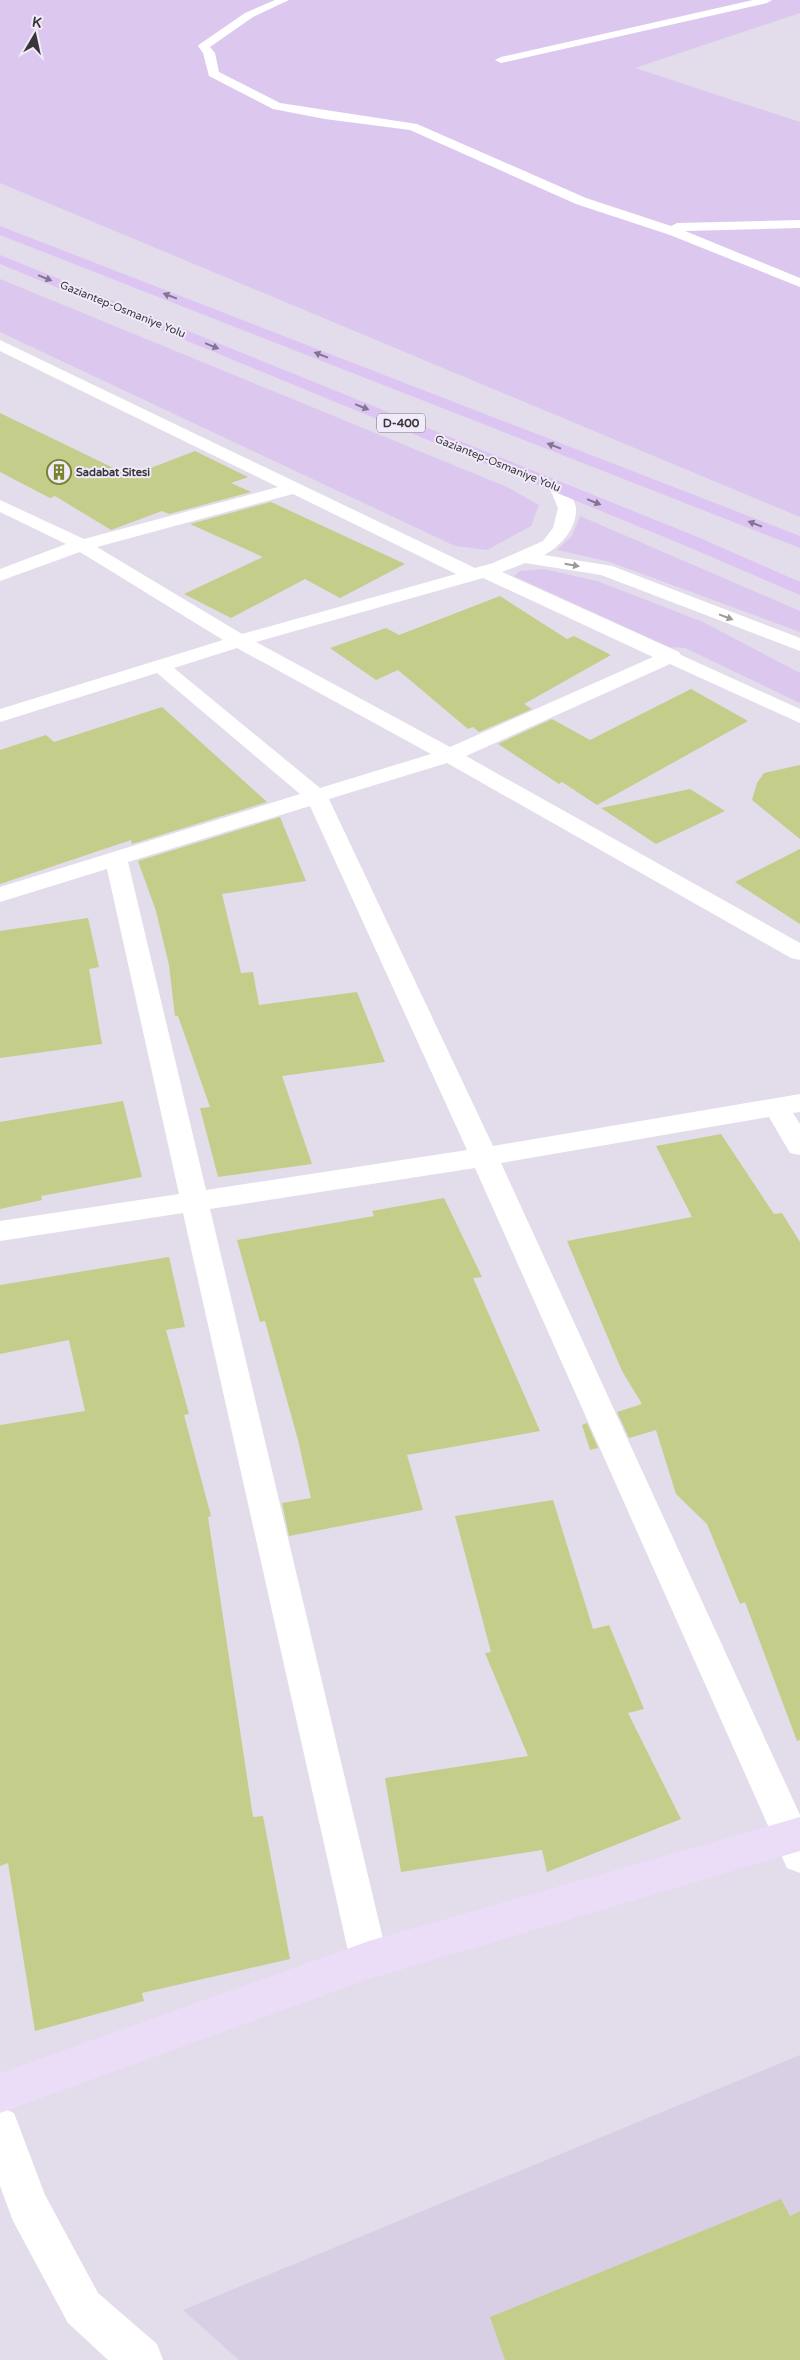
<svg xmlns="http://www.w3.org/2000/svg" width="800" height="2360" font-family="'Varela Round',sans-serif">
  <style>
    .built { fill: #d9cfe4 }
    .green { fill: #dcc8ef }
    .building { fill: #c5cd8b }
    .lines { fill: none; stroke-linecap: round; stroke-linejoin: round }
    .minor { fill: #fff; fill-rule: evenodd }
    .major { fill: #ebdcf8; fill-rule: evenodd }
    .highway { fill: #ddc5f3; fill-rule: evenodd }
    .oneway { fill: #82768e }
    .oneway2 { fill: #9c9a9d }
    .labels { text-anchor: middle; stroke-width: 4; stroke-linejoin: round; paint-order: stroke }
    .far-street-label { font-size: 11px; fill: #38363b; stroke: #f1eaf8 }
    .far-poi-label { font-size: 11px; font-weight: bold; fill: #38363b; stroke: #f1eaf8; text-anchor: start }
    .shield { fill: #f1eaf8; stroke: #706c74; stroke-width: 1 }
    .shield-label { font-size: 12px; font-weight: bold; fill: #38363b }
  </style>
  <rect width="100%" height="100%" fill="#e3dcea"/>
  <!-- built -->
  <path class="built" d="M800 2055V2360H239L183 2310Z"/>
  <!-- green -->
  <path class="green" d="M0 0H800V13L635 68 800 122V517L0 183Z
    M0 279 507 487 539 505 531 526 487 550 455 546 0 332Z
    M580 516 800 611V632L610 562 557 550 572 536Z
    M544 569 597 581 703 622 800 673V703L685 648 669 647 514 576 520 571Z"/>
  <!-- building -->
  <path class="building" d="M0 413 130 476 195 451 248 477 231 483 251 492 169 514 162 511 111 530 55 496 50 498 0 472Z
    M271 502 405 564 340 598 305 579 231 618 184 594 263 557 190 524Z
    M500 596 567 639 574 636 611 655 524 704 532 709 479 732 473 727 468 729 398 670 376 680 330 648 386 628 399 635Z
    M691 689 748 721 597 805 562 782 559 784 498 744 552 719 590 740Z
    M162 707 267 802 132 844 131 840 0 884V750L46 735 54 742Z
    M800 765V839L752 800 757 783 764 773Z
    M690 789 725 811 656 844 601 808Z
    M280 817 306 881 222 894 241 973 253 972 259 1005 357 992 385 1062 282 1076 312 1164 218 1177 200 1108 210 1107 178 1016H175L169 965 156 911 138 861Z
    M800 849V924L735 882Z
    M88 918 99 967 89 969 102 1044 0 1058V931Z
    M123 1101 142 1177 41 1196 42 1200 0 1209V1122Z
    M721 1134 774 1214 782 1213 800 1242V1740L797 1741 745 1602 740 1604 707 1524 676 1494 656 1430 629 1438 617 1412 642 1404 622 1371 567 1241 692 1217 656 1146Z
    M444 1198 482 1277 473 1278 540 1431 407 1455 423 1510 289 1536 282 1503 311 1498 298 1440 265 1321 260 1322 237 1240 374 1216 372 1211Z
    M169 1257 185 1327 166 1330 189 1414 184 1415 211 1516 208 1517 253 1817 263 1816 290 1959 142 1993 144 2001 35 2031 8 1863 0 1866V1425L85 1411 69 1340 0 1354V1285Z
    M587 1423 598 1448 590 1450 582 1425Z
    M553 1500 593 1629 609 1625 644 1709 628 1713 681 1819 547 1872 542 1850 401 1872 385 1778 528 1756 485 1653 491 1652 455 1516Z
    M781 2199 790 2216 800 2211V2360H505L490 2317Z"/>
  <g class="lines">
    <!-- minor -->
    <path class="minor" d="M275 0H289L253 17 210 47 215 53 219 72 280 103 417 124 586 198 671 226 677 223 800 220V228L685 231 800 278V287L670 235 576 204 410 130 325 119 273 109 209 76 203 53 198 46 200 44 245 13Z
      M753 0H772L767 3 501 63 495 60 501 57Z
      M0 340 475 568 493 563 543 541 553 528 558 508 549 487 552 483H564C568 489 575 501 576 508 577 529 560 547 544 555L612 566 800 638V651L601 575 525 563 502 572 679 652 681 655 800 709V723L670 664 466 756 800 943V960L791 958 447 763 329 799 493 1146 800 1094V1112L793 1113 800 1124V1155L790 1153 769 1117 501 1163 800 1815V1873L787 1868 475 1168 210 1209 388 1960 383 1973 369 1979 355 1973 350 1960 183 1213 0 1241V1221L179 1194 107 869 0 902V887L300 794 157 673 0 722V709L223 640 80 552 0 581V569L66 544 0 512V500L84 539 278 487 0 351ZM293 494 456 574 242 634 97 547ZM483 578 653 657 450 747 256 642ZM237 648 431 754 320 788 174 668ZM310 806 467 1150 206 1190 128 862Z
      M0 2107 14 2113 45 2195 98 2293 157 2344 163 2360H108L68 2323 13 2221 0 2186Z"/>
    <!-- major -->
    <path class="major" d="M800 1817V1851L369 1979 0 2113V2073L369 1941Z"/>
    <!-- highway -->
    <path class="highway" d="M0 226 800 536V548L0 235Z
      M0 255 700 538 800 582V595L686 546 0 264Z"/>
  </g>
  <!-- one-way arrows -->
  <defs><path id="oneway-solid" d="M-6-.8H1V-3.2L6.5 0L1 3.2V.8H-6Z" transform="scale(1.25)"/></defs>
  <g class="oneway">
    <use href="#oneway-solid" transform="translate(45 278) rotate(22)"/>
    <use href="#oneway-solid" transform="translate(170 296) rotate(-159)"/>
    <use href="#oneway-solid" transform="translate(212 346) rotate(22)"/>
    <use href="#oneway-solid" transform="translate(321 355) rotate(-159)"/>
    <use href="#oneway-solid" transform="translate(362 407) rotate(22)"/>
    <use href="#oneway-solid" transform="translate(554 446) rotate(-159)"/>
    <use href="#oneway-solid" transform="translate(594 502) rotate(22)"/>
    <use href="#oneway-solid" transform="translate(755 524) rotate(-159)"/>
  </g>
  <g class="oneway2">
    <use href="#oneway-solid" transform="translate(572 565) rotate(10)"/>
    <use href="#oneway-solid" transform="translate(726 617) rotate(21)"/>
  </g>
  <!-- icons -->
  <defs>
    <symbol id="building-ring" viewBox="-11 -11 22 22"><circle r="9.5" fill="#f1eaf8" stroke="#79812d" stroke-width="1.5"/><path d="M-4-6H4V6H1V3H-1V6H-4ZM-2.5-4.3h1.7v1.8h-1.7ZM.8-4.3h1.7v1.8H.8ZM-2.5-1h1.7V.8h-1.7ZM.8-1h1.7V.8H.8Z" fill="#79812d"/></symbol>
  </defs>
  <g fill-rule="evenodd">
    <use href="#building-ring" x="45" y="458" width="28" height="28"/>
  </g>
  <g class="labels">
    <!-- far-street labels -->
    <g class="far-street-label">
      <text transform="translate(123 309) rotate(22)" y="4">Gaziantep-Osmaniye Yolu</text>
      <text transform="translate(498 463) rotate(22)" y="4">Gaziantep-Osmaniye Yolu</text>
    </g>
    <!-- far-poi labels -->
    <g class="far-poi-label">
      <text x="76" y="476">Sadabat Sitesi</text>
    </g>
    <!-- shield labels -->
    <rect class="shield" x="377" y="413.5" width="48" height="19" rx="4"/>
    <g class="shield-label">
      <text x="401" y="427">D-400</text>
    </g>
  </g>
  <!-- north arrow -->
  <g transform="translate(35 35) rotate(9)" stroke="#f1eaf8" stroke-width="4" paint-order="stroke">
  <path d="M0-4L9 19L0 12L-9 19Z" fill="#38363b"/>
  <text y="-8" font-size="14" font-weight="bold" text-anchor="middle" fill="#38363b">K</text>
  </g>
</svg>
